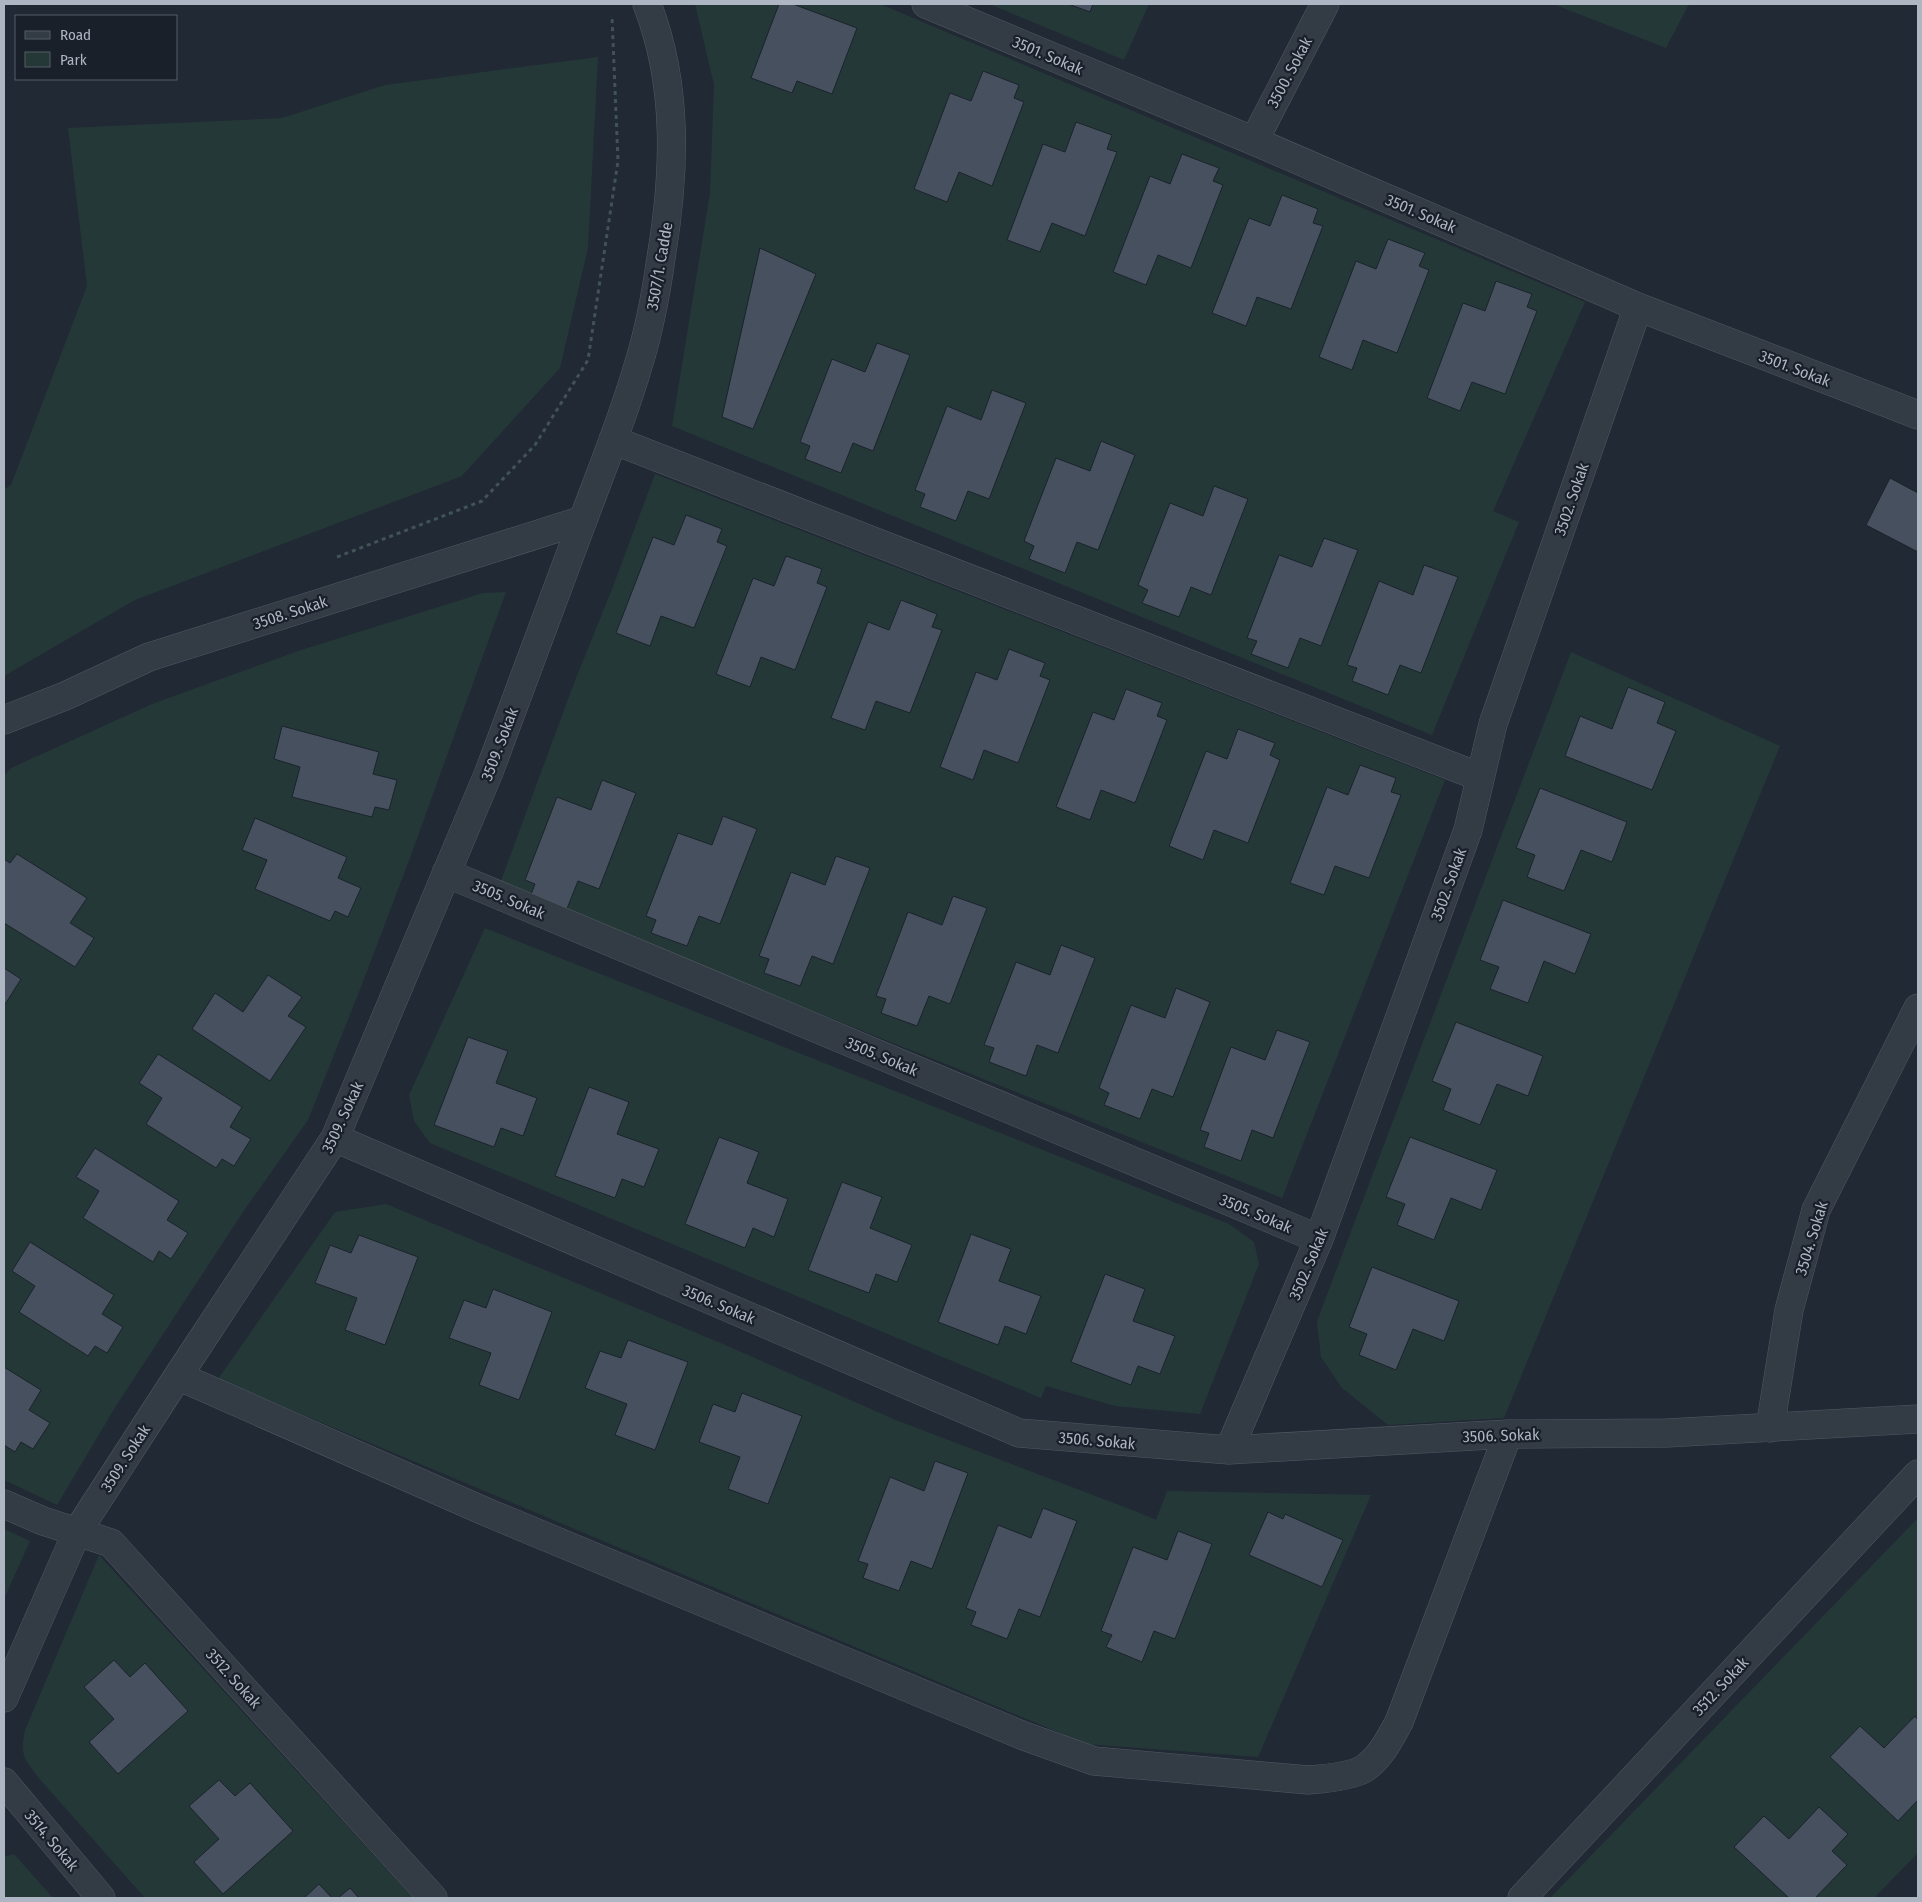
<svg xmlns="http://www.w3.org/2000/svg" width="1922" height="1902" font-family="'Fira Sans Condensed',sans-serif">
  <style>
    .green { fill: #253838 }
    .building { fill: #46505e; stroke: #1b222c }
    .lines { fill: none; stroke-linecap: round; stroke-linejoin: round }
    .minor-casing { stroke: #515963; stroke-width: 29 }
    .tertiary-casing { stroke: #515963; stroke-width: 29 }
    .path { stroke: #415355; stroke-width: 3; stroke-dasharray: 4 4; stroke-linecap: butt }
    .minor { stroke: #333b45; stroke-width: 28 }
    .tertiary { stroke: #333b45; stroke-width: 28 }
    .labels { text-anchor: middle; stroke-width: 4.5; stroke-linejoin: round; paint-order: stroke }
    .street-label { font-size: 16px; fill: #adb6c2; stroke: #19202a }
  </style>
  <rect width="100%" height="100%" fill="#202934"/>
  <!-- green -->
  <path class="green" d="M695 4H880L1585 302 1493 511 1519 522 1432 735 672 426 710 193 714 85Z
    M989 4H1149L1124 60Z
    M1553 4H1689L1666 48Z
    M598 57 588 248 560 368 462 476 135 600 4 676V489L11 485 87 286 68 128 282 118 385 85Z
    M655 474 1445 780 1282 1198 499 886 574 683 612 589Z
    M506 592 410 858 361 987 308 1120 243 1212 116 1406 57 1505 4 1480V776L11 768 152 704 298 651 483 593Z
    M1571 652 1780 746 1504 1418 1388 1425 1342 1388 1321 1357 1317 1321Z
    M485 928 1229 1224 1254 1242 1259 1264 1200 1414 1115 1406 1046 1386 1041 1398 430 1143 414 1121 409 1095Z
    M386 1204 723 1344 896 1420 1135 1511 1156 1520 1167 1491 1371 1495 1258 1757 1086 1744 218 1379 335 1212Z
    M1918 1518V1853L1874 1898H1550Z
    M4 1529 30 1541 4 1599Z
    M99 1555 413 1898H145L37 1776C23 1757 20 1754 25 1730Z
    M14 1854 53 1898H4V1857Z"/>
  <!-- building -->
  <path class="building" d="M779 4H793L857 28 832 94 797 81 792 93 751 78Z
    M1068 4H1093L1090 12Z
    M983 71 1019 85 1014 98 1024 102 992 186 959 172 947 202 914 189 950 93 971 101Z
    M1076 122 1112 135 1107 149 1117 152 1085 236 1052 223 1040 252 1007 240 1043 144 1065 152Z
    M1182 154 1219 168 1213 181 1223 185 1191 268 1158 255 1146 285 1113 272 1150 176 1170 184Z
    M1282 195 1318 209 1313 223 1323 226 1291 309 1257 297 1246 326 1212 313 1249 218 1270 226Z
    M1388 239 1425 253 1419 266 1429 270 1397 353 1363 340 1352 370 1319 357 1356 261 1376 269Z
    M760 248 816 274 753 429 722 417Z
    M1496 281 1532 294 1527 307 1537 311 1505 394 1472 382 1460 411 1427 398 1463 303 1485 311Z
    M877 343 910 355 873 451 853 443 841 473 805 459 810 446 800 442 832 359 865 372Z
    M992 390 1026 403 989 499 968 491 956 521 920 507 925 494 915 490 947 406 981 420Z
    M1101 441 1135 455 1098 550 1077 542 1065 573 1029 559 1034 546 1024 541 1056 458 1090 471Z
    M1890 478 1918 493V552L1866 525Z
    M1214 486 1248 499 1211 595 1191 587 1179 617 1142 603 1148 590 1138 585 1170 503 1203 516Z
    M686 515 722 529 717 542 727 546 694 628 661 616 650 646 616 633 653 537 674 545Z
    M1324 538 1358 550 1321 646 1300 638 1288 668 1251 654 1257 641 1247 638 1279 555 1312 567Z
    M786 556 822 569 817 583 827 587 795 670 761 657 750 687 716 674 753 578 774 586Z
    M1424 565 1458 577 1421 673 1400 665 1388 695 1352 681 1357 668 1347 665 1379 581 1413 595Z
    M901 600 937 614 932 627 942 630 910 713 876 701 865 730 831 718 868 622 889 630Z
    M1009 649 1045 663 1040 676 1050 680 1018 763 984 750 973 780 940 767 976 672 997 680Z
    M1628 687 1665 702 1657 723 1676 731 1652 790 1565 756 1580 716 1612 729Z
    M1126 689 1162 703 1157 716 1167 720 1135 803 1101 790 1090 820 1056 807 1093 712 1114 720Z
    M282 726 379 752 373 774 397 780 389 810 375 807 372 817 292 797 300 767 274 759Z
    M1238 729 1275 743 1270 755 1280 760 1248 843 1214 830 1203 860 1169 846 1206 751 1227 759Z
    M1360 765 1396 778 1391 792 1401 795 1369 878 1335 866 1324 895 1290 883 1327 787 1348 795Z
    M602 780 636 793 599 889 578 881 566 911 530 897 535 884 525 880 557 797 591 810Z
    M1540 788 1627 822 1612 862 1581 850 1564 891 1527 877 1535 855 1516 848Z
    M723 816 757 829 720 924 699 916 687 946 651 933 656 920 646 916 678 833 712 845Z
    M255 818 347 857 338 878 361 888 348 917 335 911 330 921 255 889 267 860 242 850Z
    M17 854 87 898 70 923 94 938 75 967 4 923V859L10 863Z
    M836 856 870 868 833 964 812 956 800 986 764 973 769 959 759 956 791 872 825 885Z
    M953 896 987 908 950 1004 929 996 917 1026 881 1013 886 999 876 996 908 912 942 925Z
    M1503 900 1591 934 1575 974 1544 961 1528 1003 1490 989 1499 967 1480 960Z
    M1061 945 1095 958 1058 1053 1037 1045 1026 1076 989 1062 994 1048 984 1045 1016 962 1050 975Z
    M4 968 21 979 4 1006Z
    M268 975 302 997 288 1016 306 1027 270 1081 192 1029 215 993 243 1012Z
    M1176 988 1210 1002 1173 1097 1152 1089 1140 1119 1104 1105 1109 1093 1099 1088 1131 1005 1165 1018Z
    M1456 1022 1543 1056 1528 1096 1497 1084 1480 1125 1443 1110 1451 1089 1432 1081Z
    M1277 1030 1310 1042 1273 1138 1252 1130 1241 1161 1204 1147 1209 1133 1200 1130 1231 1047 1265 1060Z
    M468 1037 508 1051 496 1083 537 1098 523 1136 501 1128 494 1147 434 1125Z
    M158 1054 242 1107 230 1127 251 1139 234 1166 222 1159 216 1168 146 1124 162 1098 139 1083Z
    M589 1087 629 1102 617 1134 659 1149 644 1187 622 1179 615 1198 555 1176Z
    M719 1137 759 1152 747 1183 788 1199 774 1237 753 1228 745 1248 685 1224Z
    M1410 1137 1497 1170 1481 1210 1451 1198 1434 1240 1397 1225 1405 1204 1386 1197Z
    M95 1148 179 1201 167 1220 188 1233 171 1259 159 1251 153 1262 83 1218 99 1191 76 1177Z
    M842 1182 882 1197 870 1228 912 1245 897 1282 876 1274 869 1293 808 1270Z
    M971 1234 1011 1249 999 1281 1041 1296 1026 1334 1005 1326 998 1345 938 1322Z
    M359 1235 418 1257 385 1345 345 1330 357 1298 315 1283 330 1245 351 1253Z
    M30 1242 114 1295 102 1314 123 1327 107 1353 95 1346 88 1356 19 1312 35 1286 12 1271Z
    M1372 1267 1459 1301 1444 1341 1413 1329 1396 1370 1359 1355 1367 1334 1349 1327Z
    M1105 1274 1145 1289 1133 1321 1175 1336 1160 1374 1138 1366 1131 1385 1071 1362Z
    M493 1289 552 1312 519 1400 479 1385 491 1353 449 1338 464 1300 486 1308Z
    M628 1340 688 1362 655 1450 615 1435 627 1404 585 1388 600 1351 621 1358Z
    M4 1367 41 1390 29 1410 50 1423 33 1449 21 1442 15 1452 4 1445Z
    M742 1393 802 1416 768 1504 728 1489 740 1457 699 1442 713 1404 735 1412Z
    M935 1461 968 1473 932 1569 911 1561 899 1591 863 1578 868 1564 858 1561 890 1477 924 1491Z
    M1043 1508 1077 1521 1040 1617 1019 1609 1007 1639 971 1625 976 1612 966 1608 998 1525 1031 1538Z
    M1268 1512 1283 1519 1285 1514 1343 1540 1322 1587 1249 1555Z
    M1178 1531 1212 1544 1175 1639 1154 1631 1142 1662 1106 1647 1112 1635 1101 1631 1133 1547 1167 1560Z
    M114 1660 130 1677 145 1663 188 1711 118 1774 89 1742 114 1719 84 1687Z
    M1915 1716 1918 1720V1800L1898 1821 1830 1757 1860 1726 1884 1748Z
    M219 1780 235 1796 250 1783 293 1831 223 1894 194 1862 219 1839 189 1806Z
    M1819 1807 1848 1834 1832 1851 1847 1865 1815 1898H1789L1734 1847 1764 1816 1789 1839Z
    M319 1884 332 1898H304Z
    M350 1888 359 1898H338Z"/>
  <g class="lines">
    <defs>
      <path id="minor" d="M926 4 1254 141 1638 307 1918 415
        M1254 141 1325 4
        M613 440 1480 777
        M4 720 65 696 149 657 583 520
        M446 873 1319 1239
        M335 1138 1019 1433 1229 1450 1508 1434 1667 1433 1918 1419
        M178 1376 484 1511 1024 1736 1094 1761 1308 1780C1322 1779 1353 1776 1365 1768 1381 1757 1390 1738 1399 1722L1508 1434
        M1770 1428 1789 1310 1816 1210 1918 1008
        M1229 1450 1319 1239 1468 830 1493 724 1638 307
        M4 1504 43 1521 111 1543 433 1898
        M4 1698 77 1532 178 1376 335 1138 489 772 583 520
        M4 1782 101 1898
        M1522 1898 1918 1474"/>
      <path id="tertiary" d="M583 520C602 469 623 418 638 366 649 331 656 294 661 258 675 174 679 86 647 4"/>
    </defs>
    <!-- minor casing -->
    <use href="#minor" class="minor-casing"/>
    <!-- tertiary casing -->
    <use href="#tertiary" class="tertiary-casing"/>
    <!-- path -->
    <path class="path" d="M337 557 482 501 535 445 588 360 618 161 612 17"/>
    <!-- minor -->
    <use href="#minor" class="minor"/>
    <!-- tertiary -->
    <use href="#tertiary" class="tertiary"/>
  </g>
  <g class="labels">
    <!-- street labels -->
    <g class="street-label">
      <text transform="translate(1048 55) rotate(23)" y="6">3501. Sokak</text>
      <text transform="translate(1289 72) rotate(-62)" y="6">3500. Sokak</text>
      <text transform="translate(1421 213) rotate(23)" y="6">3501. Sokak</text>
      <text transform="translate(659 266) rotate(-80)" y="6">3507/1. Cadde</text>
      <text transform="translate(1795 368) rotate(21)" y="6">3501. Sokak</text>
      <text transform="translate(1571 499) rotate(-71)" y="6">3502. Sokak</text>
      <text transform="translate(290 612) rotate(-18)" y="6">3508. Sokak</text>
      <text transform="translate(499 744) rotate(-69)" y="6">3509. Sokak</text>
      <text transform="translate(1448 884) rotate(-70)" y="6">3502. Sokak</text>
      <text transform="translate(509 899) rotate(23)" y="6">3505. Sokak</text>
      <text transform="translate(882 1056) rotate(23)" y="6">3505. Sokak</text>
      <text transform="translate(342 1117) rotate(-65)" y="6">3509. Sokak</text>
      <text transform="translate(1256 1213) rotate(23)" y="6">3505. Sokak</text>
      <text transform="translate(1811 1238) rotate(-73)" y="6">3504. Sokak</text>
      <text transform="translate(1308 1264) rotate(-67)" y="6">3502. Sokak</text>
      <text transform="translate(719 1304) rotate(23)" y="6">3506. Sokak</text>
      <text transform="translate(1501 1435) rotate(-2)" y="6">3506. Sokak</text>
      <text transform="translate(1097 1440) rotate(5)" y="6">3506. Sokak</text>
      <text transform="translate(125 1458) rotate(-57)" y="6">3509. Sokak</text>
      <text transform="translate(234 1678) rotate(48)" y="6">3512. Sokak</text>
      <text transform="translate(1720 1686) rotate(-47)" y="6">3512. Sokak</text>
      <text transform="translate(52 1840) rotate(50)" y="6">3514. Sokak</text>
    </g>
  </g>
  <!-- border -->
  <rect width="1922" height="1902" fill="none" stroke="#adb6c2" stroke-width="10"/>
  <!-- legend -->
  <rect x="15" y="15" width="162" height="65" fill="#19202a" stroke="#545c67"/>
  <rect x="25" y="31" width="25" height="8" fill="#333b45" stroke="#545c67"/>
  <text x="60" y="40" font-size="15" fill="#adb6c2">Road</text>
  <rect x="25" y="52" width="25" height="15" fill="#253838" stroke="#545c67"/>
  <text x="60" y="65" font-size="15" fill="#adb6c2">Park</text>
</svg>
